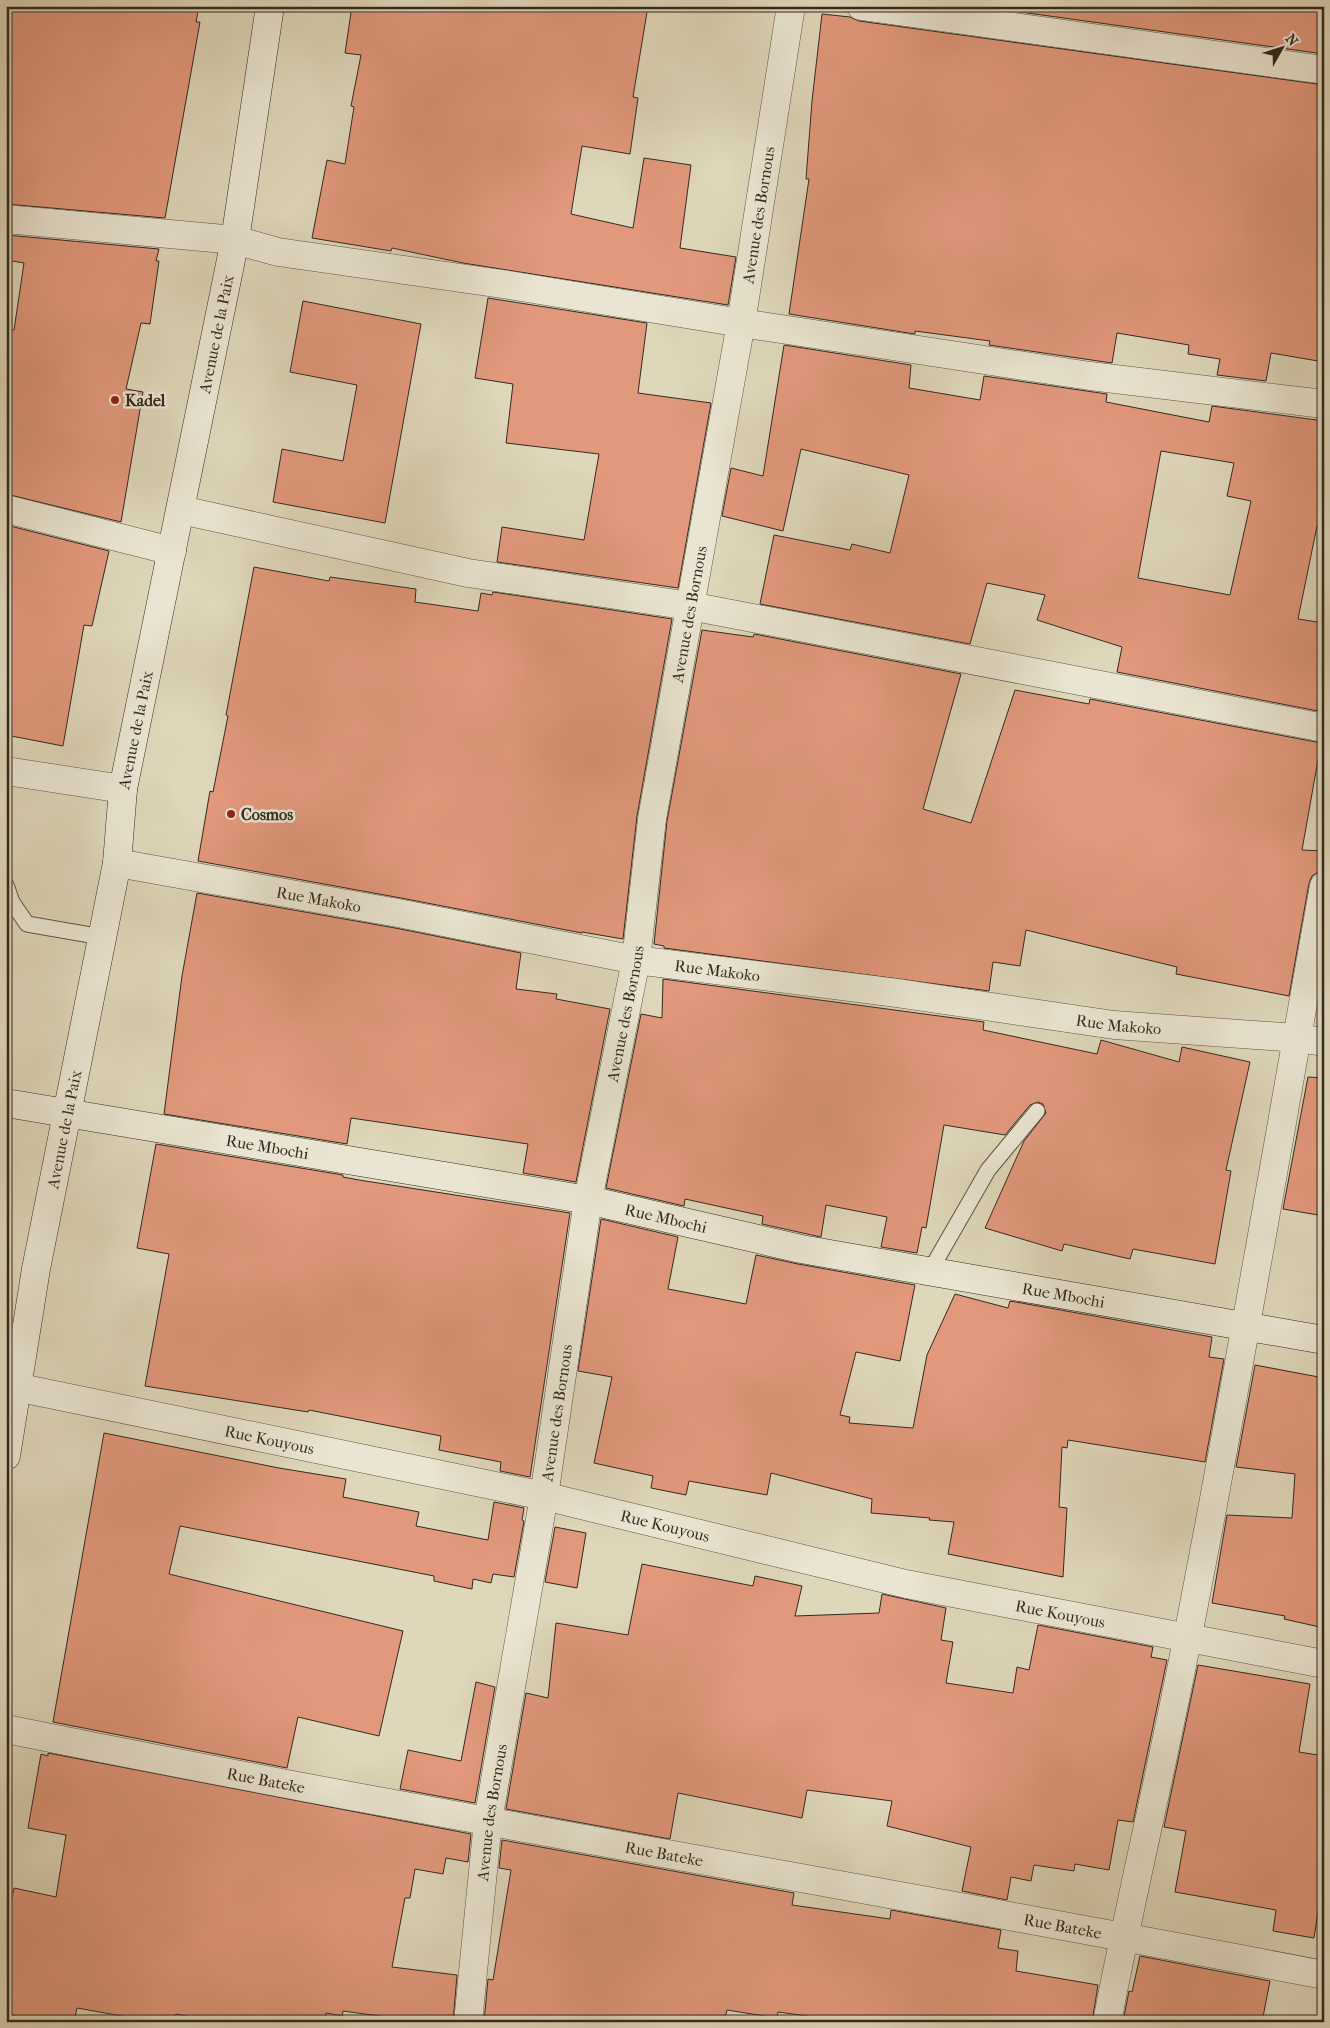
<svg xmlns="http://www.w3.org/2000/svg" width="1330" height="2028" font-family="'IM FELL French Canon',serif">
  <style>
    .building { fill: #e1987c; stroke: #342920; fill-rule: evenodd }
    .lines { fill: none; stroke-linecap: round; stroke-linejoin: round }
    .service-casing { stroke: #5f5446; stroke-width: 17 }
    .minor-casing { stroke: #5f5446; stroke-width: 29 }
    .secondary-casing { stroke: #342920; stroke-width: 29 }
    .service { stroke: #eae5d2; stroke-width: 15 }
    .minor { stroke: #eae5d2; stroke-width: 28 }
    .secondary { stroke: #eae5d2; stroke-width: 28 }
    .poi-dot { fill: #8f2418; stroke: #eae5d2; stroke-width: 2 }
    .labels { text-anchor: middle; stroke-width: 5; stroke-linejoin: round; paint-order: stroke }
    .street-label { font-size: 16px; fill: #342920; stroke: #eae5d2 }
    .poi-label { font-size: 16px; font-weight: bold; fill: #342920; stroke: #eae5d2; text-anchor: start }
  </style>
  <rect width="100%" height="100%" fill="#dfd7ba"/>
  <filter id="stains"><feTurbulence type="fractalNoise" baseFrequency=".004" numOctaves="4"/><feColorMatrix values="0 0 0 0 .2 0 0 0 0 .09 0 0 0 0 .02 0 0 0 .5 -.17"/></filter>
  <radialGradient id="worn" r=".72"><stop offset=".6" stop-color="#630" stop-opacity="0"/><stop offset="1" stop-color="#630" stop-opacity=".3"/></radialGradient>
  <!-- building -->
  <path class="building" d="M6 6H199L196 22H200L165 218 6 204Z
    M352 6H648L633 97 638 98 630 154 582 146 571 214 633 228 644 158 691 165 680 248 736 257 728 305 463 263 392 248 391 251 312 238 327 160 345 164 354 107 351 106 361 55 345 53Z
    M977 6H1324V54Z
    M822 14 850 17 859 21 1324 85V362L1271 353 1266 381 1217 375 1220 359 1188 354 1189 345 1117 333 1112 363 989 345 990 341 915 331V334L789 314 809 179H806L812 101Z
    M6 235 159 249 156 261H159L150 324 141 323 126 389 143 392 121 522 6 494V339L10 340 11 330H14L24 263 6 260Z
    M488 298 647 323 638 393 711 403 678 588 497 562 502 527 584 540 599 454 506 443 513 384 475 378Z
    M303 301 421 324 385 523 273 502 282 449 343 461 357 385 290 372Z
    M784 345 911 365 909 388 980 400 984 376 1107 394 1106 402 1209 422 1212 406 1324 421V528L1317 526 1298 619 1324 623V666L1318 711 1117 672 1122 647 1037 620 1045 595 987 583 970 644 760 604 774 535 850 550 852 544 890 553 909 475 801 449 783 531 722 516 731 468 763 476ZM1161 451 1234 463 1227 496 1251 501 1230 595 1138 578Z
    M6 525 109 551 92 626 84 625 63 746 6 735Z
    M254 567 329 581 330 577 416 589 415 602 478 611 481 593 492 595 493 592 672 619 637 816 623 939 582 932V933L401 898 198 861 210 791 213 792 228 716 226 715Z
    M702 630 753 637 754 634 961 674 923 809 971 823 1015 690 1089 704 1090 699 1321 743 1302 850 1324 851V871L1318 872 1312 876 1309 883 1289 996 1176 974 1177 967 1026 930 1020 966 993 962 989 991 664 948V946L654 944 667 821Z
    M197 893 395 928 521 953 516 989 557 994 556 999 610 1009 576 1182 523 1173 528 1144 351 1118 347 1144 164 1114 182 976Z
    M663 979 984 1022 983 1030 1097 1054 1101 1040 1179 1062 1182 1047 1250 1062 1226 1170 1231 1171 1215 1264 1133 1249 1130 1259 1064 1244 1062 1251 985 1228 1024 1141 1046 1113 1043 1104 1038 1102 1030 1105 1005 1135 944 1125 926 1228 922 1227 917 1253 881 1247 887 1217 826 1205 821 1237 762 1224 763 1216 685 1199 684 1206 606 1188 641 1014 662 1018Z
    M1308 1077 1324 1078V1216L1283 1209Z
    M156 1144 343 1175V1177L359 1180 570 1213 530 1477 500 1471 501 1462 439 1450 441 1436 309 1410 308 1412 145 1386 169 1254 137 1248Z
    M601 1219 678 1237 668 1289 746 1304 756 1255 798 1264 915 1285 900 1361 856 1352 840 1415 850 1417 849 1423 913 1428 927 1355 955 1294 1008 1308 1010 1301 1212 1337 1209 1357 1224 1359 1205 1462 1068 1440 1067 1448 1062 1447 1059 1507 1067 1508 1063 1577 948 1554 954 1522 929 1520 930 1518 871 1513 872 1499 771 1473 767 1495 689 1481 686 1495 651 1488 653 1476 594 1463 612 1377 578 1371Z
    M1255 1365 1324 1378V1628L1284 1619 1285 1616 1212 1603 1227 1515 1292 1518 1295 1474 1236 1467Z
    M104 1433 279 1468 346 1479 343 1497 419 1512 416 1526 488 1540 494 1502 524 1508 522 1520 524 1521 514 1577 493 1574 491 1583 473 1579 472 1589 434 1581V1576L180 1526 169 1574 403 1631 379 1736 298 1717 287 1768 53 1722Z
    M555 1527 586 1533 577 1588 545 1582Z
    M642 1564 753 1586 755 1576 802 1586 795 1616 879 1613 882 1594 946 1608 941 1640 953 1642 946 1683 1013 1693 1017 1667 1029 1670 1038 1625 1153 1647 1151 1657 1167 1660 1133 1822 1118 1820 1109 1870 1075 1864 1074 1871 1034 1865 1031 1881 1011 1877 1007 1900 962 1891 971 1847 887 1826 892 1801 807 1790 802 1818 678 1793 670 1839 506 1809 526 1693 548 1698 556 1623 628 1635Z
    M1198 1665 1310 1684 1299 1752 1324 1756V1872L1314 1938 1273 1931 1276 1910 1175 1892 1186 1831 1164 1827Z
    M476 1682 495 1687 475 1803 400 1789 408 1750 461 1761Z
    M48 1753 471 1834 468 1862 446 1858 443 1874 415 1869 410 1898H405L392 1967 457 1975 453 2022H423L343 2011 342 2016 326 2013 324 2022H217L176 2014 175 2022H133V2018L77 2008 74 2022H46L6 2014V1929L14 1888 56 1897 66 1835 28 1828 41 1754 48 1756Z
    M502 1840 794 1893 792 1905 890 1919 891 1910 1001 1930 998 1948 1018 1951 1016 1971 1098 1985 1092 2022H852L778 2012 777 2018 727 2010 724 2022H484L488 1979 493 1980 511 1870 499 1868Z
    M1140 1956 1270 1981 1262 2022H1123L1129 1991 1132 1992Z"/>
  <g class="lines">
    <defs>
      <path id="service" d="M6 885 12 902 27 924 102 937
        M930 1271 988 1170 1037 1111"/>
      <g id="minor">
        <path d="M861 6 1324 70"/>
        <path d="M6 219 235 240 278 252 509 285 741 323 1090 376 1324 404"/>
        <path d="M6 509 172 551"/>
        <path d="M181 510 468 573 690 606 1324 728"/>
        <path d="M6 771 123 789"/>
        <path id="s1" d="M117 863 398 913 636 960 897 993 1114 1025 1297 1038 1324 1042"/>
        <path id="s2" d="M6 1385 544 1496 906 1584 1324 1664"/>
        <path id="s3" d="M6 1729C444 1818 885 1890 1324 1975"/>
        <path id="s4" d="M468 2022 488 1821 544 1496 588 1200 636 960 652 819 741 323 791 6"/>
        <path d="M1107 2022C1132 1892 1163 1764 1188 1635 1237 1386 1279 1136 1324 886"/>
      </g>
      <g id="secondary">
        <path id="s5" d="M6 1103 588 1200 801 1249 1324 1340"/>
        <path id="s6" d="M6 1456 36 1269 117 863 123 789 235 240 270 6"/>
      </g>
    </defs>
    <!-- service casing -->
    <use href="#service" class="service-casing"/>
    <!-- minor casing -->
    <use href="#minor" class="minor-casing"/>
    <!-- secondary casing -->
    <use href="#secondary" class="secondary-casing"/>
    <!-- service -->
    <use href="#service" class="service"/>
    <!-- minor -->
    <use href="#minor" class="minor"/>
    <!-- secondary -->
    <use href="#secondary" class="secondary"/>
  </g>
  <!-- markers -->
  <g class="poi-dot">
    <circle cx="115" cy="400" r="5"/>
    <circle cx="231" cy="814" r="5"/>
  </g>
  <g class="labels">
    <!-- street labels -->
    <g class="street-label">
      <text dy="6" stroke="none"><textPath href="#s4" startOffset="1831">Avenue des Bornous</textPath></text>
      <text dy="6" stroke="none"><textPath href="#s6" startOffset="1142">Avenue de la Paix</textPath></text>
      <text dy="6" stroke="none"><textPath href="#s4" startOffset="1426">Avenue des Bornous</textPath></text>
      <text dy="6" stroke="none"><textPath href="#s6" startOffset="738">Avenue de la Paix</textPath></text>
      <text dy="6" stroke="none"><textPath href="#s1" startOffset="205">Rue Makoko</textPath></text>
      <text dy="6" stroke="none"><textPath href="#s1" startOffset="610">Rue Makoko</textPath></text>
      <text dy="6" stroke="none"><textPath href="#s4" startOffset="1021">Avenue des Bornous</textPath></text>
      <text dy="6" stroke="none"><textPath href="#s1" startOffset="1015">Rue Makoko</textPath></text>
      <text dy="6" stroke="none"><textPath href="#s6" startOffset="332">Avenue de la Paix</textPath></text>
      <text dy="6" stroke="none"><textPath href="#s5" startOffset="265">Rue Mbochi</textPath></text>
      <text dy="6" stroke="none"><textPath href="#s5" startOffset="670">Rue Mbochi</textPath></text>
      <text dy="6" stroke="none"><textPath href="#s5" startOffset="1075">Rue Mbochi</textPath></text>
      <text dy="6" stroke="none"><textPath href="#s4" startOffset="616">Avenue des Bornous</textPath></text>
      <text dy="6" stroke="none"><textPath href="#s2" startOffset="269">Rue Kouyous</textPath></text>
      <text dy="6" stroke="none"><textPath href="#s2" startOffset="674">Rue Kouyous</textPath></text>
      <text dy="6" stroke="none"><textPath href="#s2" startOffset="1079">Rue Kouyous</textPath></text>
      <text dy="6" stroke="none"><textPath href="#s3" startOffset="265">Rue Bateke</textPath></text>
      <text dy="6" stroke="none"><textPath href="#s4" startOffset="211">Avenue des Bornous</textPath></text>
      <text dy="6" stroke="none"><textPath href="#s3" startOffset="670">Rue Bateke</textPath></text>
      <text dy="6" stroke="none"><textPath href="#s3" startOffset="1075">Rue Bateke</textPath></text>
    </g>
    <!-- poi labels -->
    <g class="poi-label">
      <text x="125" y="406">Kadel</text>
      <text x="241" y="820">Cosmos</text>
    </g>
  </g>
  <!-- margin -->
  <rect width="1330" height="2028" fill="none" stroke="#dfd7ba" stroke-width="25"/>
  <rect x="8" y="8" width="1315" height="2013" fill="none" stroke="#342920" stroke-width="2.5"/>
  <rect x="12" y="12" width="1305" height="2003" fill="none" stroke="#342920"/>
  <!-- north arrow -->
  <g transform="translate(1282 48) rotate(51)" stroke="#eae5d2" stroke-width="4" paint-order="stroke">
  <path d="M0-4L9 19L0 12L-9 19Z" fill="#342920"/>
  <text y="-8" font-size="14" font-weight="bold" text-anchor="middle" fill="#342920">N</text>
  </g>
  <rect width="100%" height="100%" filter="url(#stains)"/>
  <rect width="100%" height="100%" fill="url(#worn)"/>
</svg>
